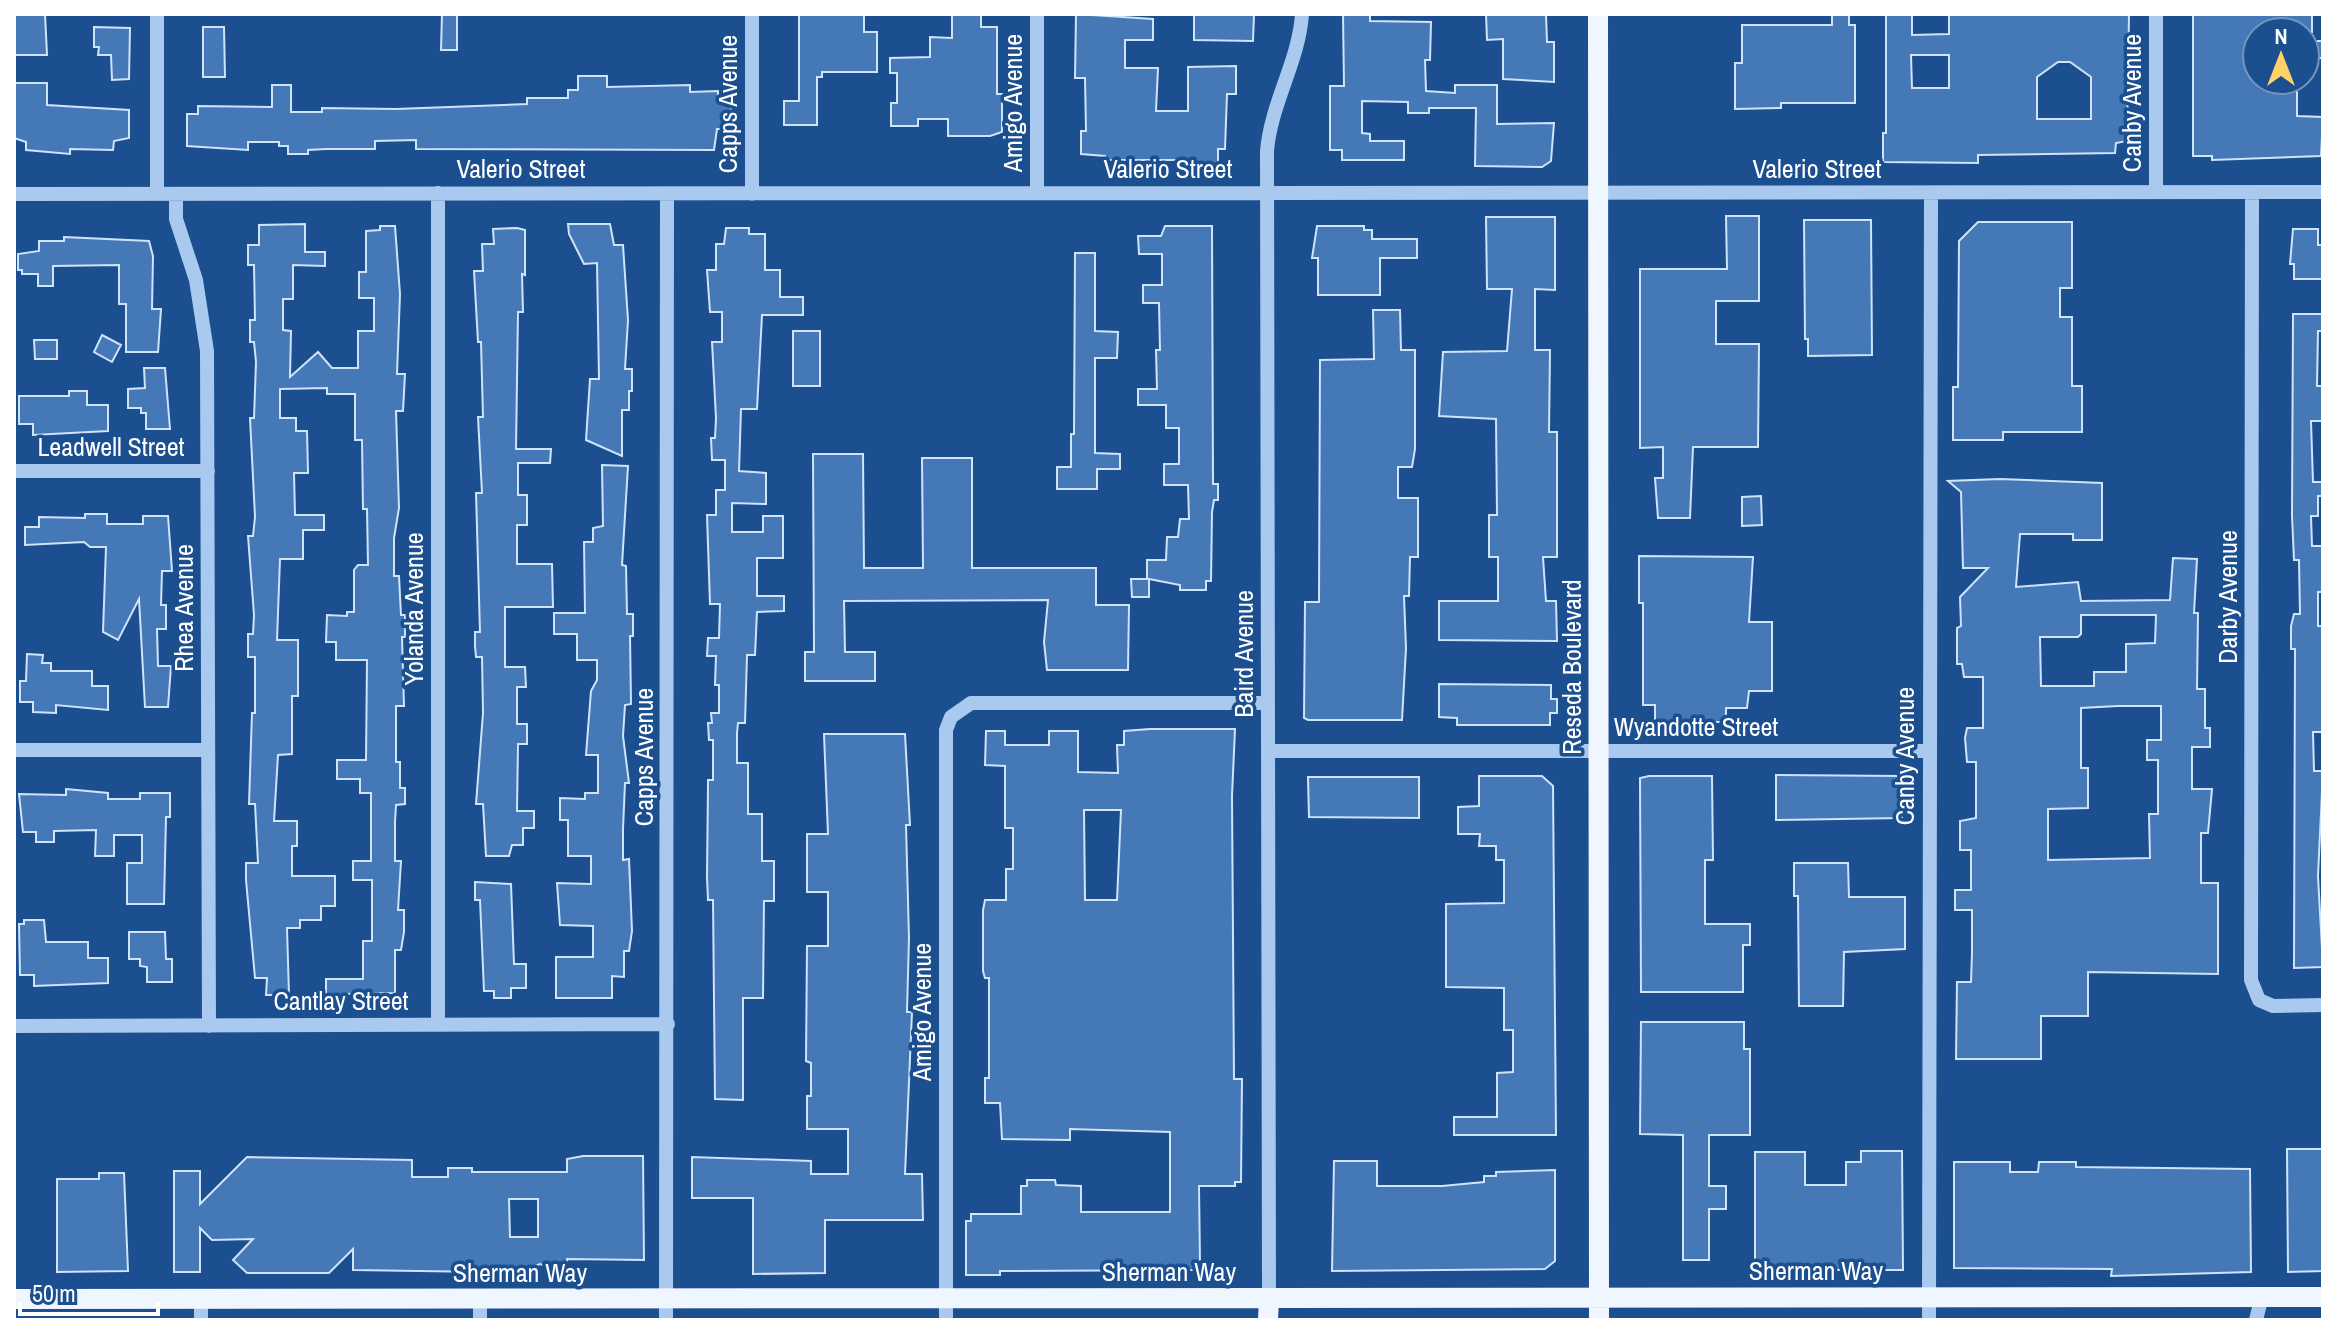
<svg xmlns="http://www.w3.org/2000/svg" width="2337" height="1334" font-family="'Archivo Narrow',sans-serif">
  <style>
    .building { fill: #4478b7; stroke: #cfe3fa; stroke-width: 2; fill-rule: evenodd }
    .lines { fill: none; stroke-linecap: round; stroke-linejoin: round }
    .minor { stroke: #a9c9ee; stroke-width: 14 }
    .major { stroke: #f0f6ff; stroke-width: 20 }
    .labels { text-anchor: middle; stroke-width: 7; stroke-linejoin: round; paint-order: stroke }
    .street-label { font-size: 26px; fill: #fff; stroke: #1b4f8f }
  </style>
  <rect width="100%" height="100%" fill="#1b4f8f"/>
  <!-- building -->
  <path class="building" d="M14 14H45L47 55H14Z
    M442 14H457V50H441Z
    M799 14H864V32H877V72H822V77H817V125H784V101H799Z
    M952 14H981V27H997V94H1002V132L990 136H948V119H918V126H891V103H897V73H890V58L930 57V37L952 38Z
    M1076 14 1153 19V40H1125V68H1158L1156 111H1188V67L1236 66V94H1227L1225 149H1218V168H1193V160H1105V156L1081 154V131H1086L1085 78H1075Z
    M1194 14H1254L1253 41 1194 40Z
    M1343 14H1370V21L1431 22 1430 60H1425L1426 91 1455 93V85H1497V124L1554 123 1551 161 1542 167 1475 166 1476 108H1429V113H1408V102L1362 101V133L1370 134V141H1404V160H1342V150H1330V86H1344Z
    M1486 14H1546L1547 42H1554V82L1503 79V39L1487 40Z
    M1832 14H1849V25H1855V103H1781V108L1735 109V63H1742V25H1832Z
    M1886 14H1912V35L1949 34V14H2129L2127 141 2116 143 2115 153 1978 155V163L1883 162V133H1886ZM1911 55H1949V88H1912ZM2058 62H2070L2091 77V119H2037V77Z
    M2193 14H2312V32H2257V80H2297V116L2323 117 2321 156 2212 160V156H2193Z
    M94 27 130 28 129 79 112 80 111 55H98L99 47H94Z
    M203 27H224L225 77H203Z
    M2305 41H2323V58H2305Z
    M578 76H607V87L690 85V92L718 91V103H731V119H727V129H717L714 150 416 149V140L375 141V149H326L308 150V154H288V146H279V142H248V150L187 146V114H198V106L272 107V85H291V112H322V108L396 109 527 104V98H568V90H578Z
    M14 83H47V105L129 110V138L114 141 113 150 70 149V154L26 150V142L14 138Z
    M1726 216H1759V301H1716V344H1759L1758 447H1693L1690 518H1658L1655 478H1663V447L1640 448V269H1727Z
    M1486 217H1555V290L1535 289V350H1550L1549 432H1557V557H1543L1546 601H1556L1557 641 1439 640V601H1498V557H1489V515H1497L1496 419 1439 416 1443 352 1507 351 1512 289H1487Z
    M1804 220H1871L1872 355 1808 356V339H1805Z
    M1978 222H2072V288H2060V317H2072V386H2082V432H2003V440H1953V387H1958L1959 241Z
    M305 224V252H325V266L293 265V299H283V330L291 331 290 377 318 352 332 368H358V331H374V298H359V272H366V231L380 230V226H395L400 294 397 374H405L403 411H396L399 508 394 538V576H399L401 615H405V637H402L404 706H396V762H400V788H405V804L396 805 395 822V861H401L398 910H404V932L401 950H395V993L345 994V998H326V979H363V941H372V880H353V861H371V793H360V779H337V760H366L367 660H336V642H326L327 615 347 616V612H354V570L358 565H368L367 509H363L362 440H355V394H327V388L280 389V418H296V431H307L308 473H294L295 515H324V530H303V559H280L277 640H298V696H292V754L278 755 274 821H297V846H292V876H335V906H321V920H300V928H287L289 995H266L267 978H255L246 880V863H258L255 804H249L252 713H255V657H248V634H253L254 615 248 536H253L255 517 250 418H254L256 362 254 342H250V320H255L254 265H248V245H259V225Z
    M568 224H610L614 245H623L628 320 625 369H632V391H629V410H622V456L586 440 590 379H599L597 263 584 264 569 234Z
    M1165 226H1212L1213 484H1218V500H1214L1212 512 1211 581H1206V590H1180V585L1149 579V597H1132L1131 579H1147V560H1166L1167 537H1178L1180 519H1189L1188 485H1164V464H1179V428H1166V405H1138V389H1157L1156 350H1160L1159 303H1143V285H1162V254H1139L1138 236H1161Z
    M1317 226H1364V230H1372V239H1417V258H1380V295H1318V258H1312Z
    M517 228 525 230V275L522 274 523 312H518L516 449H551L550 463H518V495H527V525H517V564H552L553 607H505V667H525L526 687H517V724H527V744H518L517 811H534V828H523V845H512L509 856H486L483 804H476L483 713 482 657H476L475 646V632H480L476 493H482L478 417H483L481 342H478L474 271H483L482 244H494L493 229Z
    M726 228H749V234H765V270H780V297H803V315H762L757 409H741L739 471 766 473V504L732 503V532H763V516H783V558H757V596H784V611L757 612 755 655H747L745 723H738L737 733V763H748V814H762V861H774V901H764L763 998H743V1100L715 1099 713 900H708L707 877 708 784V780H713V740H709L708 723H712L711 713H719V685H715L716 656H707L708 638H719L720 604H710L707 515H716V490H725V460H712L711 438H715L716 418 712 342H722V312H710L707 270H716V244H724Z
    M2293 229H2318V245H2323V279H2294V264H2290Z
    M64 237 149 241 153 256 152 309H161L158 352H126V304H119V265L53 266V286H38V274H22V270H18V254L39 251V241H64Z
    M1075 253H1095V331L1118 332 1117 358H1095V453L1120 454V469H1097V489H1057V467H1071V434H1074Z
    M1373 310H1400L1401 350H1415V449L1412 467H1398V498H1418V557H1410L1409 596H1404L1406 648 1402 720H1308L1304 718 1305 602H1319L1320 360 1374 359Z
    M2293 314H2323V331H2318L2317 386H2323V421H2311L2313 482H2323V496H2318V516H2311L2312 546H2323V592H2318V626H2323V732H2313L2314 771H2323L2318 876 2323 967 2294 968 2295 649H2291V626L2294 614H2300L2299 560H2294L2292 516Z
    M793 331H820V386H793Z
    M102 335 121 345 112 362 94 352Z
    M34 340H57V359H35Z
    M144 368H165L170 429H146V413H141V408H128V389L145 388Z
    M69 391H87V405H108V431L33 435V424H19V396H69Z
    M813 454H863L864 568H923L922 458H972V568H1096V605H1129L1128 670H1047L1044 642 1048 600 844 601 845 652H875V681H805V652H814Z
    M602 465 628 466 622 565 626 566 627 614H633V636H630L631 704 625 705 623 736 629 783H625L623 829V860L629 859 632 931 629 951H624V977L612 976V998H556V957H593V926L560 925 557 883 591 884V856H568V820H560V798L585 799V793H598V755H586L591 691 597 680V660H577V634H554V613H585L584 542H593V528L603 526Z
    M2000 479 2102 483V540H2073V534H2020L2016 587 2078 582 2081 601 2170 600 2173 558 2197 559 2194 613H2198L2197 689H2205V728H2210V747H2192V789H2212L2208 833H2201V883H2218V974L2088 972V1016H2041V1059H1956L1957 982H1971L1972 953V910H1955V890H1971V850H1960V821L1976 818V762H1967L1965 738 1967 728H1983V677H1964L1962 664H1957V628L1961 626 1960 597 1988 568H1963L1961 492 1948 481ZM2081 615H2156L2155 643 2126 644V672H2094V686H2041L2040 637H2078L2081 634ZM2118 706H2161V740H2147V760H2158V814H2149L2150 858 2048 860V809L2088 808V768H2081V708Z
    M1761 496 1762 525 1742 526V497Z
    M85 514H107V524H143V516H168L172 571H162L161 605H166V629H157L158 666H171L168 707H145L139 599 118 640 103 632 106 547H90L84 542 25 545V527H39V517L85 518Z
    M1639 556 1753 557 1749 622H1772V691H1749L1747 708H1726V722H1655V705H1643V603H1639Z
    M27 654 43 655 42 663H51V671H92V686H108V710L56 705V713L33 712V702H20V681H26Z
    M1439 684 1551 685V699H1557V713H1550V725H1457V718L1439 717Z
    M1150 729H1235L1232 796 1234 1079H1242L1241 1182H1235V1186H1199L1200 1264H1194V1270L1000 1271V1275H966V1221H971V1214H1021V1186H1027V1180H1055L1056 1185 1081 1186V1212H1170V1132L1070 1129V1140L1002 1139 1000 1103H985V1078H989V978H985L983 971V910L985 900H1006V869H1013V828H1005V766L985 765 986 731H1005V745H1049V731H1078V772L1118 773 1117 745H1124V731ZM1084 810H1121L1117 900H1085Z
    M824 734H905L910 825H906L909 938 907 1012H912L905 1174H922L923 1220H825V1273L753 1274V1198H692V1157L811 1161V1174H848V1129H807V1096H811V1063L806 1061 807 946H828V892H807V834H828Z
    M1776 775 1901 776 1902 818 1776 820Z
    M1479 776H1542L1553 786 1556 1135H1454V1117H1497V1073L1513 1072V1030H1504V988L1446 987V904L1504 903V860H1496V846H1479L1480 834H1458V807L1479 806Z
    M1649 776H1712L1713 860H1705V924H1750V945H1743V992H1641L1640 778Z
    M1308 777H1419V818L1309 817Z
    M66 789 108 793V799H140V793H170V817H166L164 904H127V863H142V835H114V856H95L96 830 54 831V842H36V832H23L19 794 66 795Z
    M1794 863H1848L1849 897H1905V949L1844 952 1843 1006H1799L1798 896H1794Z
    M475 882 511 884 514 964H526V988H511V998H494V991H484L480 900H475Z
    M24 920H44L46 942H88V958H108V983L34 986V975H20L19 924H24Z
    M129 932H165L166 959H172V982H147V967L140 966V959H129Z
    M1641 1022H1744V1049H1750V1135H1709V1186H1726V1209H1709V1260H1683V1135L1640 1134Z
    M2287 1149H2323V1271L2288 1272Z
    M1861 1151H1902L1903 1270H1755V1152H1805V1185H1846V1162H1861Z
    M583 1156H643L644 1260 567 1259V1273L540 1264 517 1273 495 1266 484 1272 353 1270V1249L329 1273H247L233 1260 253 1239 212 1240 200 1228V1272H174V1171H200V1204L247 1157 412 1160V1177H448V1168H472V1172H567V1159ZM509 1199H538V1237H510Z
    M1334 1161H1377V1186H1442L1484 1182V1176H1496V1172L1555 1170V1261L1545 1269 1332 1271Z
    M1954 1162H2010V1172H2038L2039 1162H2076V1167L2250 1169 2251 1272 2111 1276 2112 1269 1954 1268Z
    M99 1173H124L128 1271 57 1272V1179H99Z"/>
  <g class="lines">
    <!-- minor -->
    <path class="minor" d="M157 14V194
      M752 14V194
      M2156 192V14
      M2252 192 2251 980 2259 1000 2273 1006 2323 1005
      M438 193V1025
      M1037 193V14
      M14 194 2323 192
      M176 194V219L196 280 207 351 209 1026
      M14 471H208
      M14 750H208
      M1269 751H1930
      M14 1026 668 1024
      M1269 1298 1267 151C1271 103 1299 61 1302 14
      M201 1299V1320
      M480 1320V1300
      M666 1320 667 194
      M946 1320V730L951 717 971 703H1268
      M1929 1320 1931 193
      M2256 1320 2262 1296"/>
    <!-- major -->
    <path class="major" d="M1598 14 1599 1320
      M14 1299 2323 1297
      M1268 1320 1269 1298"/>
  </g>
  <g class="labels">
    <!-- street labels -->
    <g class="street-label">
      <text transform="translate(1013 103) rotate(-90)" y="9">Amigo Avenue</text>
      <text transform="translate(2132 103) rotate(-90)" y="9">Canby Avenue</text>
      <text transform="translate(728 104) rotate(-90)" y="9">Capps Avenue</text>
      <text x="521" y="178">Valerio Street</text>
      <text x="1168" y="178">Valerio Street</text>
      <text x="1817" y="178">Valerio Street</text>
      <text x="111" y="456">Leadwell Street</text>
      <text transform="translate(2228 597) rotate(-90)" y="9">Darby Avenue</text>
      <text transform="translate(184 608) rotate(-90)" y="9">Rhea Avenue</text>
      <text transform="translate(414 609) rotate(-90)" y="9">Yolanda Avenue</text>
      <text transform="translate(1244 654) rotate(-90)" y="9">Baird Avenue</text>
      <text transform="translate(1572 667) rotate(-90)" y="9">Reseda Boulevard</text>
      <text x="1696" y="736">Wyandotte Street</text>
      <text transform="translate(1905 756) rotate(-90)" y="9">Canby Avenue</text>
      <text transform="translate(644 757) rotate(-90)" y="9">Capps Avenue</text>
      <text x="341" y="1010">Cantlay Street</text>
      <text transform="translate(922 1012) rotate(-90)" y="9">Amigo Avenue</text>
      <text x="1816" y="1280">Sherman Way</text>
      <text x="1169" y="1281">Sherman Way</text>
      <text x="520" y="1282">Sherman Way</text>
    </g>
  </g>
  <!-- border -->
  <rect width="2337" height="1334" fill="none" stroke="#ffffff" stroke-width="32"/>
  <!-- north arrow -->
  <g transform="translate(2281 56)"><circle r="38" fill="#1b4f8f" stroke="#7695bc" stroke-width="2"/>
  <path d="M0-6L14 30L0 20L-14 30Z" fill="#ffd166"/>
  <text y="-12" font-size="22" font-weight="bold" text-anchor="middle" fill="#ffffff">N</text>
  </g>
  <!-- scale -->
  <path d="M20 1302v12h138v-12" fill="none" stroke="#ffffff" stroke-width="4"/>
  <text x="32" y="1302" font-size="24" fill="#ffffff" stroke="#1b4f8f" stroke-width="6" paint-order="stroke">50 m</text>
</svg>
